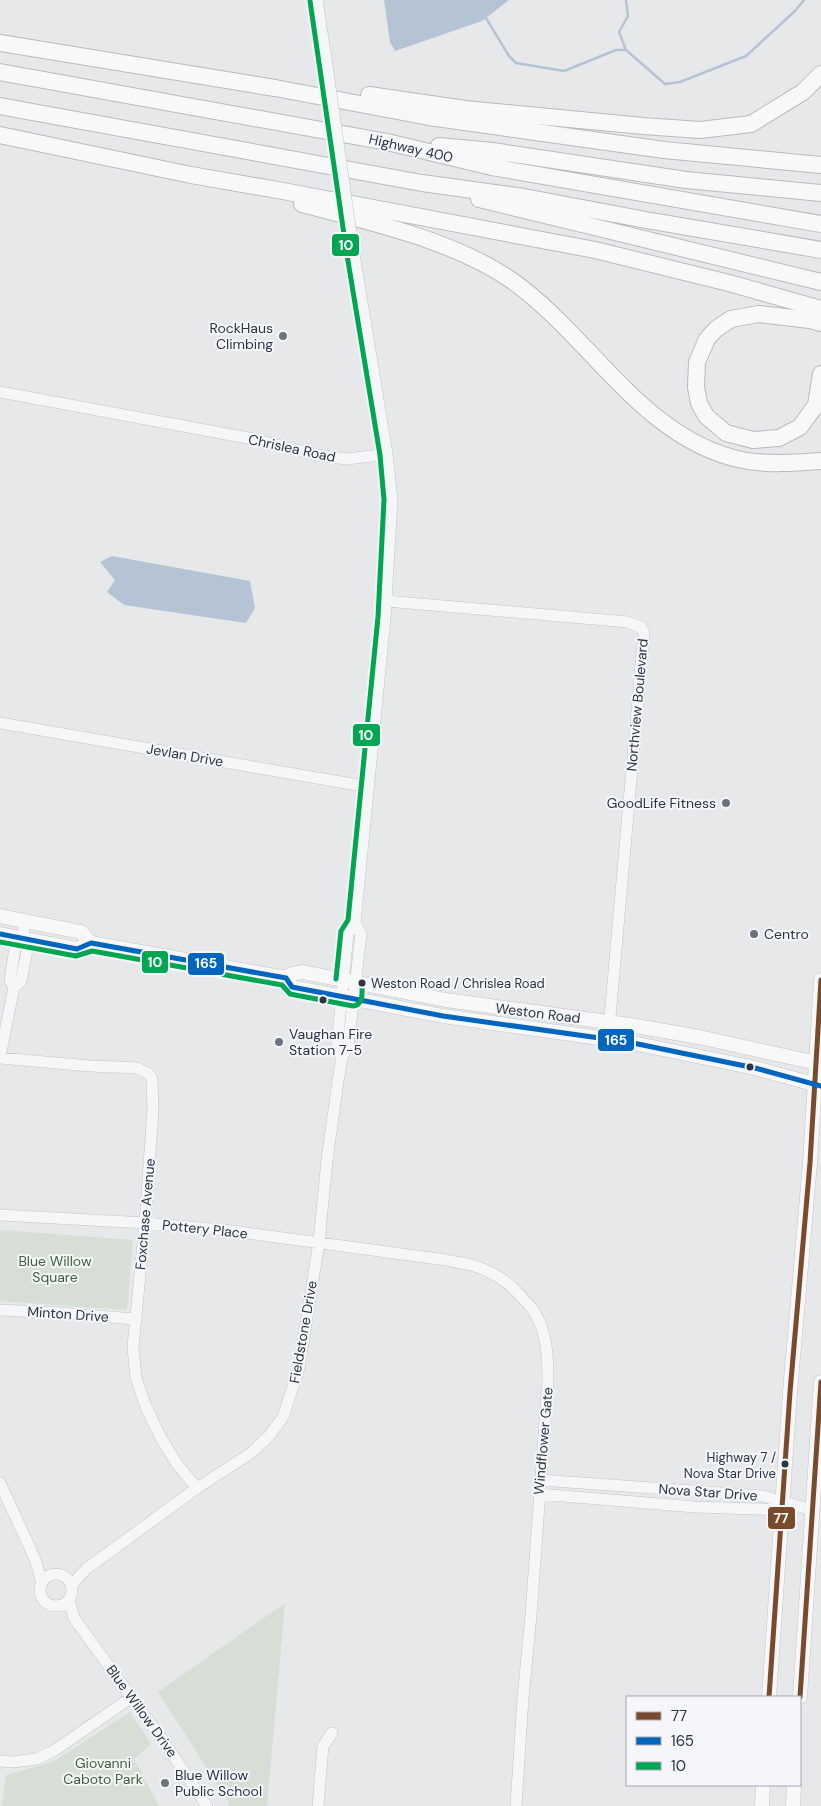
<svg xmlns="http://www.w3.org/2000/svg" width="821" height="1806" font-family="'DM Sans',sans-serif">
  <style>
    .green { fill: #d6ded6 }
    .water { fill: #b4c4d5 }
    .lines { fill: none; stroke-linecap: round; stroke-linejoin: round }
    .stream { stroke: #b4c4d5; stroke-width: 2.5 }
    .minor-casing { stroke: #c4c6c8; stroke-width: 12 }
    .major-casing { stroke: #c2c5c8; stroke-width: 15 }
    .highway-casing { stroke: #b8bbbf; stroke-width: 18 }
    .minor { stroke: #f5f6f7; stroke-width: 11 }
    .major { stroke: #f8f8f8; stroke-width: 14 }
    .highway { stroke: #f8f8f8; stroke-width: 16 }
    .minor-bridge-casing { stroke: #c4c6c8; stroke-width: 12; stroke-linecap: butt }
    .minor-bridge { stroke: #f5f6f7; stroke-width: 11 }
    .bus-1-casing { stroke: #f4f6f9; stroke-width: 9 }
    .bus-2-casing { stroke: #f4f6f9; stroke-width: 9 }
    .bus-3-casing { stroke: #f4f6f9; stroke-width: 9 }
    .bus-1 { stroke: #7a4b2a; stroke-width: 5 }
    .bus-2 { stroke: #0065bd; stroke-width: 5 }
    .bus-3 { stroke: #00a651; stroke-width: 5 }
    .poi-dot { fill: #6c737f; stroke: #f4f6f9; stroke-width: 2 }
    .bus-dot { fill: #2b3445; stroke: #f4f6f9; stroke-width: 2 }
    .labels { text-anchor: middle; stroke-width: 4; stroke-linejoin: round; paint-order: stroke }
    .bus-label { font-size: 13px; fill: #2b3445; stroke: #f4f6f9; text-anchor: start }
    .street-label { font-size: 14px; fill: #2b3445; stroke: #f4f6f9 }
    .poi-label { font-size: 14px; fill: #2b3445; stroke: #f4f6f9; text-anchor: start }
    .park-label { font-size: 14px; fill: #3f6138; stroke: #f4f6f9 }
    .line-badge { stroke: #f4f6f9; stroke-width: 2 }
    .badge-label { font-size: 14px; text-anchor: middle; font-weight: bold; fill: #fff }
  </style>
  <rect width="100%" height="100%" fill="#e6e8ea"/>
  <!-- green -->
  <path class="green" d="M0 1230 133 1240 127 1310 0 1301Z
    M285 1603 267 1806H229L228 1801 158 1692Z
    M130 1712 151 1744 134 1759 159 1806H2L6 1775 53 1762Z"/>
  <!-- water -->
  <path class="water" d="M384 0H509L482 21 395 51 390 42Z
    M112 556 250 581 255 608 246 623 124 605 107 592 115 580 100 562Z"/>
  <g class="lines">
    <!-- stream -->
    <path class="stream" d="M626 0 628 16 619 32 626 50 665 84 680 82 746 56 795 11 804 0
      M486 18 509 56 516 63 564 71 616 50H626"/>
    <defs>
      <path id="minor" d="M317 0 327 66
        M0 392 253 439 317 455 347 459 387 454
        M386 601 628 622 641 627 644 632 608 1040
        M0 723 369 787
        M14 987 10 980 15 948 22 938 26 920
        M0 1057 14 987 21 981 27 950 22 938
        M342 1057 337 1045 348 933 355 923 385 618 392 500 387 454 354 254
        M0 1058 90 1066 137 1068 149 1074 152 1079 153 1109 145 1223 133 1347 136 1378 146 1407 161 1438 177 1464 197 1488
        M0 1215 145 1223 232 1231 446 1260C454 1262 464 1263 472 1265 488 1270 503 1278 515 1290 521 1297 528 1303 533 1310 547 1330 548 1358 548 1381L531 1615 523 1698 516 1806
        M0 1310 60 1313 135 1319
        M540 1480 763 1496 812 1510
        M0 1483 35 1559 42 1583
        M539 1494 695 1507 789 1510
        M40 1590a16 16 0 1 1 32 0a16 16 0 1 1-32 0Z
        M72 1585 86 1569 197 1488 251 1453 269 1436 283 1417 299 1368 319 1242 327 1160 338 1081 342 1057 348 1046 361 934 355 923
        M69 1600 74 1618 166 1745 207 1806
        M0 1761 13 1762 37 1759 55 1750 132 1697
        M318 1806 323 1746 332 1733"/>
      <path id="major" d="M0 916 81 932 91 943
        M0 934 77 949 91 943 286 978 292 987 443 1016 628 1042 755 1068 821 1086
        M286 978 292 974 302 972 446 1000 630 1025 699 1037 821 1064
        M769 1697 790 1392 810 1163 821 980
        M800 1697 821 1382
        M762 1806 763 1785
        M793 1806 794 1785"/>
      <path id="highway" d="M0 43 275 88 429 117 664 150 821 165
        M0 72 387 142 492 167 821 224
        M369 95 465 109 643 126 700 130 751 124 803 92 821 74
        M0 106 422 183 524 197 646 220 821 250
        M0 135 191 175 283 191 595 250 729 283 821 309
        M439 146 493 151 686 180 821 193
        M479 199 821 282
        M302 204C368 221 455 241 511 280 590 335 642 439 742 460 766 465 796 463 821 461
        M821 323 810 320 759 314 731 319 716 329 707 339 697 362 696 387 699 403 706 416 726 433 753 440 779 438 800 427 816 405 821 374"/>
    </defs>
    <!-- minor casing -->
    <use href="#minor" class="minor-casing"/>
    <!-- major casing -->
    <use href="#major" class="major-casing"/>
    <!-- highway casing -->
    <use href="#highway" class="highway-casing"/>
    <!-- minor -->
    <use href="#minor" class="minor"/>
    <!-- major -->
    <use href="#major" class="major"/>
    <!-- highway -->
    <use href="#highway" class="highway"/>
    <defs>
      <path id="minor-bridge" d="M327 66 354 254"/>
    </defs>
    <!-- minor-bridge casing -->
    <use href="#minor-bridge" class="minor-bridge-casing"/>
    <!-- minor-bridge -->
    <use href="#minor-bridge" class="minor-bridge"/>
    <defs>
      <path id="bus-1" d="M769 1697 790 1392 810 1163 821 980
        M800 1697 821 1382"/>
      <path id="bus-2" d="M0 934 77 949 91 943 286 978 292 987 443 1016 628 1042 755 1068 821 1086"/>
      <path id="bus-3" d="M310 1 347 255 380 455 384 500 378 617 348 920 341 931 336 979
        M0 942 76 956 92 951 282 985 290 994 353 1006C364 1005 362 992 362 983"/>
    </defs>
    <!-- bus-1 casing -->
    <use href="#bus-1" class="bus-1-casing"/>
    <!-- bus-2 casing -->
    <use href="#bus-2" class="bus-2-casing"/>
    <!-- bus-3 casing -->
    <use href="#bus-3" class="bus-3-casing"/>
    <!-- bus-1 -->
    <use href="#bus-1" class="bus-1"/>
    <!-- bus-2 -->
    <use href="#bus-2" class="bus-2"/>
    <!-- bus-3 -->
    <use href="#bus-3" class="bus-3"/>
  </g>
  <!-- markers -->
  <g class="poi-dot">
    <circle cx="283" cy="336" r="5"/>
    <circle cx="726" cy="803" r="5"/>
    <circle cx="754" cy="934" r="5"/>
    <circle cx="279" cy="1042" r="5"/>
    <circle cx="165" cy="1783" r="5"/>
  </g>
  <g class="bus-dot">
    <circle cx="362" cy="983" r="4.5"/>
    <circle cx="323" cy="1000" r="4.5"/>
    <circle cx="750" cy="1067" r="4.5"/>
    <circle cx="785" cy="1464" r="4.5"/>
  </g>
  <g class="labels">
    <!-- bus labels -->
    <g class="bus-label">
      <text x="371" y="988">Weston Road / Chrislea Road</text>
      <text x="776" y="1462" text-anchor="end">Highway 7 /<tspan x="776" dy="16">Nova Star Drive</tspan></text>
    </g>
    <!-- street labels -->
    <g class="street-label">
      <text transform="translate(411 148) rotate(13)" y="5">Highway 400</text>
      <text transform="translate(292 448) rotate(12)" y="5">Chrislea Road</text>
      <text transform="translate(637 705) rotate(-85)" y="5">Northview Boulevard</text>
      <text transform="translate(185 755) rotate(10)" y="5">Jevlan Drive</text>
      <text transform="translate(538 1013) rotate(7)" y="5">Weston Road</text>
      <text transform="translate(145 1214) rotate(-85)" y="5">Foxchase Avenue</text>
      <text transform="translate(205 1229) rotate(6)" y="5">Pottery Place</text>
      <text transform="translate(68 1314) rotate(4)" y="5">Minton Drive</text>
      <text transform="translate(303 1332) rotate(-80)" y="5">Fieldstone Drive</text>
      <text transform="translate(543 1441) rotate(-85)" y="5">Windflower Gate</text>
      <text transform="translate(708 1492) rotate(4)" y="5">Nova Star Drive</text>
      <text transform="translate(142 1711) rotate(54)" y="5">Blue Willow Drive</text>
    </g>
    <!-- poi labels -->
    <g class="poi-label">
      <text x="273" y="333" text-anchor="end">RockHaus<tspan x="273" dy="16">Climbing</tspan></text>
      <text x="716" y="808" text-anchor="end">GoodLife Fitness</text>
      <text x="764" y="939">Centro</text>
      <text x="289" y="1039">Vaughan Fire<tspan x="289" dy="16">Station 7-5</tspan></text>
      <text x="175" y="1780">Blue Willow<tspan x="175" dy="16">Public School</tspan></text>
    </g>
    <!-- park labels -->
    <g class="park-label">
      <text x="55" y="1266">Blue Willow<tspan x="55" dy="16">Square</tspan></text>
      <text x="103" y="1768">Giovanni<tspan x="103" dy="16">Caboto Park</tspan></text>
    </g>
  </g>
  <g class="line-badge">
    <rect x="331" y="233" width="29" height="24" rx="5" fill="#00a651"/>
    <rect x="352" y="723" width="29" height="24" rx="5" fill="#00a651"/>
    <rect x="141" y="950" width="28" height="24" rx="5" fill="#00a651"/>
    <rect x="187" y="952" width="38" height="24" rx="5" fill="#0065bd"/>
    <rect x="597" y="1028" width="38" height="24" rx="5" fill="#0065bd"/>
    <rect x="767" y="1506" width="29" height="24" rx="5" fill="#7a4b2a"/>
  </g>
  <g class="badge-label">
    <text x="346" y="250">10</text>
    <text x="366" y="740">10</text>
    <text x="155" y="967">10</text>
    <text x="206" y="968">165</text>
    <text x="616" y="1045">165</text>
    <text x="781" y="1523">77</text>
  </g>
  <!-- legend -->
  <rect x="626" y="1696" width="175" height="90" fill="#f4f6f9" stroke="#a4a8b1"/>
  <rect x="636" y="1712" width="25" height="8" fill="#7a4b2a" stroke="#a4a8b1"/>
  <text x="671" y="1721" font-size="15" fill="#2b3445">77</text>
  <rect x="636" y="1737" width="25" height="8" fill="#0065bd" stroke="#a4a8b1"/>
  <text x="671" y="1746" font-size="15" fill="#2b3445">165</text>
  <rect x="636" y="1762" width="25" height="8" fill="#00a651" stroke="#a4a8b1"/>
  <text x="671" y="1771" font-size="15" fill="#2b3445">10</text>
</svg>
